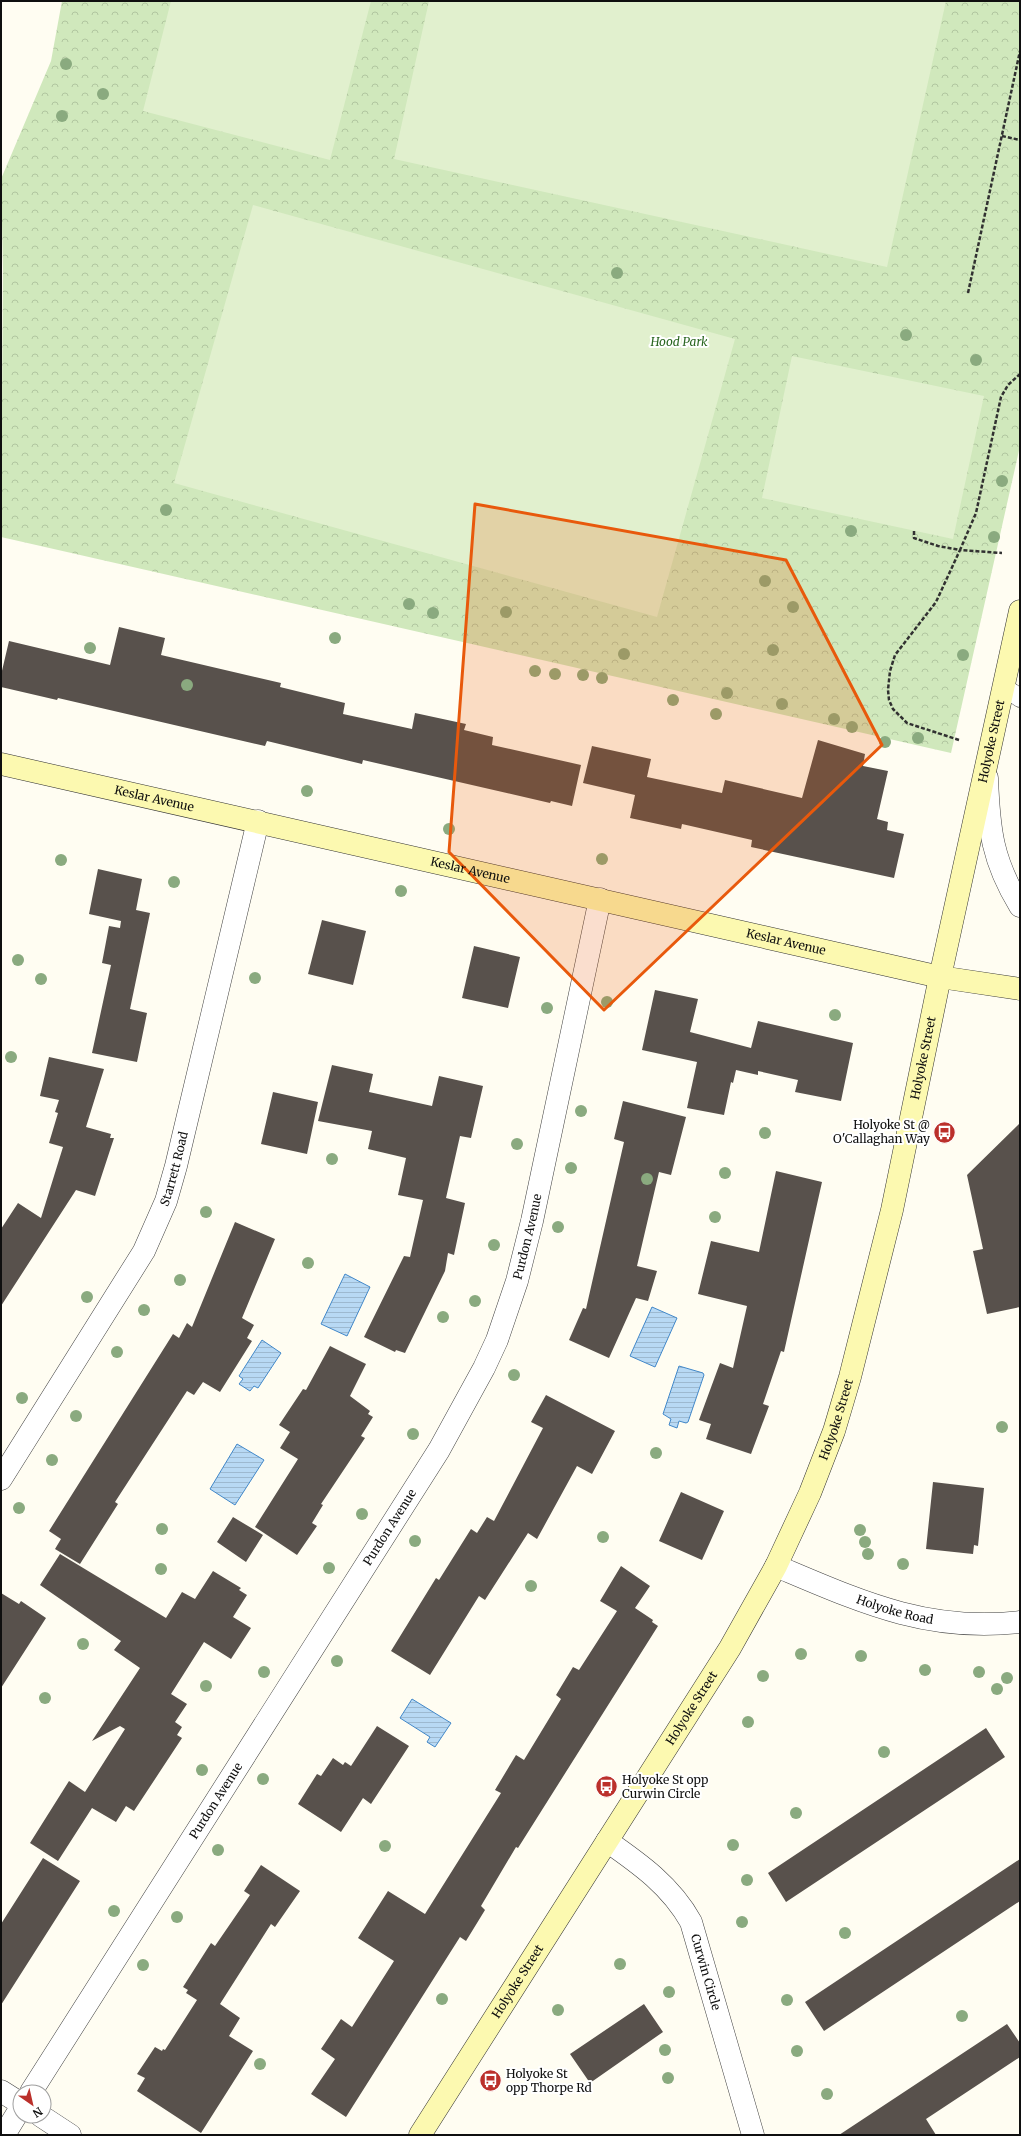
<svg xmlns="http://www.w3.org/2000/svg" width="1021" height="2136" font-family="Merriweather,serif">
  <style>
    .park { fill: url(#park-crowns) }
    .pitch { fill: #e1f0ce }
    .water { fill: url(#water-rules); stroke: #4288c9 }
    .building { fill: #58514c }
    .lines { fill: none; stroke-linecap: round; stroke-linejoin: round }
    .lane-casing { stroke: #424242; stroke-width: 19 }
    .street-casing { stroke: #424242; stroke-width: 23 }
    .secondary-casing { stroke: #313131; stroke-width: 23 }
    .path { stroke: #313131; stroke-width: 2.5; stroke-dasharray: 4 2; stroke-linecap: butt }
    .lane { stroke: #fff; stroke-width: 18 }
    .street { stroke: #fff; stroke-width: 22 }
    .secondary { stroke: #fcf9b0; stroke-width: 22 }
    .tree { fill: #8aaa7f }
    .marked { fill: #e8590c; fill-opacity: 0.2; stroke: #e8590c; stroke-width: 3; stroke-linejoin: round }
    .labels { text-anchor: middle; stroke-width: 4; stroke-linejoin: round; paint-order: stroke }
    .park-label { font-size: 12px; font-style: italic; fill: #2a6621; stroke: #fff }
    .street-label { font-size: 12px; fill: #0f0f0f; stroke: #fff }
    .poi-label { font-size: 12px; fill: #0f0f0f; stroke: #fff; text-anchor: start }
  </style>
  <defs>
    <pattern id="park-crowns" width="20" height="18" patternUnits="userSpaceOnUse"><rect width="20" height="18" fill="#d0e8bc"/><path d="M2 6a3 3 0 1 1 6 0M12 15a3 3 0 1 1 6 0" fill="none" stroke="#b1c6a0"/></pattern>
    <pattern id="water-rules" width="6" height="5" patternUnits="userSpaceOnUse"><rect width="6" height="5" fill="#b8d9f4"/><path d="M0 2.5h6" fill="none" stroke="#9db9d0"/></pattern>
  </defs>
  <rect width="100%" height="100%" fill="#fffdf2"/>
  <!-- park -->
  <path class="park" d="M62 1H1020V446L951 753 1 537 3 269 1 179 51 61Z"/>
  <!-- pitch -->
  <path class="pitch" d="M171 1H371L330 160 143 111Z
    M429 1H946L887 267 394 159Z
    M253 205 735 339 657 617 174 483Z
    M792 356 984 396 953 539 762 498Z"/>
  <!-- water -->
  <path class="water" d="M345 1274 370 1287 347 1336 321 1324Z
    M652 1307 677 1318 655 1367 630 1356Z
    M262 1340 281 1353 258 1388 254 1386 250 1391 239 1384 243 1379 239 1376Z
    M679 1366 703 1373 704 1375 688 1422 686 1423 679 1421 677 1428 669 1425 671 1419 663 1414Z
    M237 1444 264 1460 235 1505 210 1489Z
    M412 1699 451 1723 435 1747 427 1742 430 1737 400 1718Z"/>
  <!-- building -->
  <path class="building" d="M119 627 165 638 161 655 281 683 280 687 345 703 343 714 412 729 415 713 466 724 464 730 493 737 492 745 581 765 572 806 551 801 550 803 363 760 362 764 267 741 265 746 58 698 57 700 1 687V675L9 641 110 665Z
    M818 740 865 754 863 766 888 771 877 819 888 822 887 830 904 834 894 878 751 847 752 840 682 824 681 829 630 818 635 795 583 783 592 746 651 759 647 777 722 793 725 780 802 798Z
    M98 869 142 879 136 910 150 913 130 1009 147 1013 137 1062 92 1053 111 965 102 963 109 926 120 928 121 921 89 914Z
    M322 920 366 931 353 985 308 974Z
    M474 946 520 957 508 1008 462 998Z
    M655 990 698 999 690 1032 751 1048 758 1021 853 1043 841 1101 795 1092 798 1080 758 1071V1075L736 1070 733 1083 731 1082 724 1115 687 1108 697 1062 642 1050Z
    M49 1057 104 1069 86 1127 111 1134 110 1138H114L95 1196 76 1190 1 1306V1229L18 1203 41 1218 63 1147 49 1143 58 1113 55 1112 59 1100 40 1096Z
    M332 1065 373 1074 369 1092 432 1106 439 1076 483 1086 471 1138 460 1136 446 1198 465 1203 454 1255 448 1253 445 1271 405 1353 396 1350 395 1352 364 1337 404 1256 410 1257 423 1200 398 1195 406 1158 368 1149 372 1131 318 1121Z
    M273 1092 318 1102 307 1154 261 1144Z
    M623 1101 686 1117 671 1175 659 1172 637 1266 657 1271 648 1301 636 1298 609 1358 569 1340 583 1308 586 1309 624 1142 614 1139Z
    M1020 1123V1307L987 1314 973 1251 983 1249 967 1175Z
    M776 1171 822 1182 784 1352 781 1351 763 1404 769 1406 751 1454 706 1439 711 1424 699 1420 720 1363 733 1368 747 1306 698 1294 711 1241 759 1252Z
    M235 1222 275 1239 242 1318 254 1325 247 1338 252 1341 220 1392 203 1382 194 1395 187 1391 115 1502 118 1504 80 1564 55 1549 61 1539 49 1531 173 1334 179 1338 187 1323 192 1327Z
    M330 1346 366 1364 350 1396 370 1411 368 1414 373 1417 361 1436 365 1438 321 1504 323 1505 312 1523 317 1526 297 1555 255 1527 298 1459 280 1448 290 1432 279 1425 303 1389 306 1390Z
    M546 1395 615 1431 592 1474 577 1466 537 1539 528 1533 485 1600 479 1596 430 1675 391 1651 436 1578 439 1580 471 1529 477 1533 487 1517 494 1521 543 1428 531 1422Z
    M933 1482 984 1488 978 1546 974 1545 973 1554 926 1549Z
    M681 1492 724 1511 702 1560 659 1541Z
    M233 1517 263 1535 246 1562 217 1542Z
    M60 1554 166 1618 182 1592 195 1599 213 1571 241 1588 239 1590 247 1595 233 1617 251 1628 231 1659 204 1642 171 1694 187 1704 175 1722 182 1727 177 1735 182 1738 134 1811 126 1806 116 1822 92 1808 58 1861 30 1843 69 1781 85 1792 125 1729 120 1726 92 1741 140 1668 114 1650 121 1641 40 1585Z
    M621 1566 650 1586 635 1608 653 1620 652 1622 658 1626 518 1848 516 1847 481 1906 485 1910 466 1941 460 1937 346 2117 311 2094 335 2059 321 2049 341 2019 352 2027 394 1961 358 1938 388 1891 425 1914 501 1793 495 1790 516 1755 524 1760 561 1699 556 1695 573 1667 579 1670 617 1611 600 1601Z
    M1 1593 19 1604 21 1601 46 1618 1 1688Z
    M377 1726 409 1746 371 1804 363 1798 341 1832 298 1804 317 1774 321 1776 333 1758 343 1765 345 1762 351 1766Z
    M986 1728 1005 1757 786 1902 768 1873Z
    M43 1858 80 1881 1 2005V1924Z
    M1020 1859V1901L824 2031 805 2002Z
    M261 1865 300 1891 275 1927 271 1924 220 2004 240 2018 229 2036 253 2051 201 2133 137 2091 145 2078 137 2074 155 2047 162 2051 163 2049 165 2050 197 2000 186 1993 188 1990 183 1987 211 1943 215 1946 250 1895 244 1891Z
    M644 2004 663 2032 590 2083 570 2054Z
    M1007 2024 1020 2043V2057L926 2119 936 2135H839Z"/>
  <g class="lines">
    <defs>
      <path id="lane" d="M1004 687 1020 698"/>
      <g id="street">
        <path d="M987 778C989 830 992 860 1020 906"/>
        <path id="s1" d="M1 1479 144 1251 166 1201 176 1166 258 821"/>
        <path id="s2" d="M776 1566C859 1601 927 1633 1020 1622"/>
        <path id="s3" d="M607 1841C640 1864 671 1886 691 1922L753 2135"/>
        <path d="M1 2091 20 2103"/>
        <path id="s4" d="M31 2092 439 1450 484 1368 497 1340 517 1281 532 1221 600 899"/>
        <path d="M41 2116 70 2135"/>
        <path d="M4 2135 20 2109"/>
      </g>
      <g id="secondary">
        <path id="s5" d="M1 764 940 977 1020 989"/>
        <path id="s6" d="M420 2135 730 1648 776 1566 810 1493 834 1431 850 1377 892 1210 940 977 1020 611"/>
      </g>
    </defs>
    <!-- lane casing -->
    <use href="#lane" class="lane-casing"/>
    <!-- street casing -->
    <use href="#street" class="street-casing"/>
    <!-- secondary casing -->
    <use href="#secondary" class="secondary-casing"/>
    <!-- path -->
    <path class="path" d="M1002 136 1020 140
      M968 293 1020 51
      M914 531V538L938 546 960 550 976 513 1001 397 1008 385 1020 374
      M959 740 907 723 893 709 889 700 888 690 890 671 895 655 936 602 960 550 1002 553"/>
    <!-- lane -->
    <use href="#lane" class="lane"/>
    <!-- street -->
    <use href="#street" class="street"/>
    <!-- secondary -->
    <use href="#secondary" class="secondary"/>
  </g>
  <!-- trees -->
  <g class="tree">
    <circle cx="66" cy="64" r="6"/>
    <circle cx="103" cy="94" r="6"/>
    <circle cx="62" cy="116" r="6"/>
    <circle cx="617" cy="273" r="6"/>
    <circle cx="906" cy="335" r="6"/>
    <circle cx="976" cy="360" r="6"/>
    <circle cx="1002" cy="481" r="6"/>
    <circle cx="166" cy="510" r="6"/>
    <circle cx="851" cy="531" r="6"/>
    <circle cx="994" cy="537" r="6"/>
    <circle cx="765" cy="581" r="6"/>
    <circle cx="409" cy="604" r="6"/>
    <circle cx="793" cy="607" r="6"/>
    <circle cx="506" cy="612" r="6"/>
    <circle cx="433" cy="613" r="6"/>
    <circle cx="335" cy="638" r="6"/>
    <circle cx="90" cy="648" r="6"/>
    <circle cx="773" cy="650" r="6"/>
    <circle cx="624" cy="654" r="6"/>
    <circle cx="963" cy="655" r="6"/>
    <circle cx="535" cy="671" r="6"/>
    <circle cx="555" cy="674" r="6"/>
    <circle cx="583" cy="675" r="6"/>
    <circle cx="602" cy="678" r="6"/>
    <circle cx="187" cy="685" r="6"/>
    <circle cx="727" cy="693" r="6"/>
    <circle cx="673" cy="700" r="6"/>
    <circle cx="782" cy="704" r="6"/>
    <circle cx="716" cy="714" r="6"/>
    <circle cx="834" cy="719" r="6"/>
    <circle cx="852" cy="727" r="6"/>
    <circle cx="918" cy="738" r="6"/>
    <circle cx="885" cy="742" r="6"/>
    <circle cx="307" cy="791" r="6"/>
    <circle cx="449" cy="829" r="6"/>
    <circle cx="602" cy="859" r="6"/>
    <circle cx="61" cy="860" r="6"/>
    <circle cx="174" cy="882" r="6"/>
    <circle cx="401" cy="891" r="6"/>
    <circle cx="18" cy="960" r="6"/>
    <circle cx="255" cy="978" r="6"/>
    <circle cx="41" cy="979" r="6"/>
    <circle cx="607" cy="1002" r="6"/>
    <circle cx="547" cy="1008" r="6"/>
    <circle cx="835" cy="1015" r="6"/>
    <circle cx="11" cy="1057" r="6"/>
    <circle cx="581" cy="1111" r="6"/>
    <circle cx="765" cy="1133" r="6"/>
    <circle cx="517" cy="1144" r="6"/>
    <circle cx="332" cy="1159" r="6"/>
    <circle cx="571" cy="1168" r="6"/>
    <circle cx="725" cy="1173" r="6"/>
    <circle cx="647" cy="1179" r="6"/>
    <circle cx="206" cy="1212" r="6"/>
    <circle cx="715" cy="1217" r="6"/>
    <circle cx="558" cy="1227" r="6"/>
    <circle cx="494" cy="1245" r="6"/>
    <circle cx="308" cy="1263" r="6"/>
    <circle cx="180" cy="1280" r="6"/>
    <circle cx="87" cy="1297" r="6"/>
    <circle cx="475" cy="1301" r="6"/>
    <circle cx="144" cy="1310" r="6"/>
    <circle cx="443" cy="1317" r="6"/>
    <circle cx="117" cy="1352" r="6"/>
    <circle cx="514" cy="1375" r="6"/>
    <circle cx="22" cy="1398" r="6"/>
    <circle cx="76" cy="1416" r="6"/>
    <circle cx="1002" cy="1427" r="6"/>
    <circle cx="413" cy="1434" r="6"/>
    <circle cx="656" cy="1453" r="6"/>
    <circle cx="52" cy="1460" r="6"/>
    <circle cx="19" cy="1508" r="6"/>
    <circle cx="362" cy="1514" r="6"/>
    <circle cx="162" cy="1529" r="6"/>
    <circle cx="860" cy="1530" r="6"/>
    <circle cx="603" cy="1537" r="6"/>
    <circle cx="415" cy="1541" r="6"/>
    <circle cx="865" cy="1542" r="6"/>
    <circle cx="868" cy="1554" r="6"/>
    <circle cx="903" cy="1564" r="6"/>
    <circle cx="329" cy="1568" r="6"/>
    <circle cx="161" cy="1569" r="6"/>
    <circle cx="531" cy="1586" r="6"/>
    <circle cx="83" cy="1644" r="6"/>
    <circle cx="801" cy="1654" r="6"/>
    <circle cx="861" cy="1656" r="6"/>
    <circle cx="337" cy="1661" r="6"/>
    <circle cx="925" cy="1670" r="6"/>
    <circle cx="264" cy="1672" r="6"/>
    <circle cx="979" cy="1672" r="6"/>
    <circle cx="763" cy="1676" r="6"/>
    <circle cx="1007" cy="1678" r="6"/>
    <circle cx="206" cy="1686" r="6"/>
    <circle cx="997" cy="1689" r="6"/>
    <circle cx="45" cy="1698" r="6"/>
    <circle cx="748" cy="1722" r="6"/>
    <circle cx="884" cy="1752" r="6"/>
    <circle cx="202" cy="1770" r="6"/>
    <circle cx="263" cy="1779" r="6"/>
    <circle cx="796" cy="1813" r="6"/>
    <circle cx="733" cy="1845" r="6"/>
    <circle cx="385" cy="1846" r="6"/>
    <circle cx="218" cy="1850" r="6"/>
    <circle cx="747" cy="1880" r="6"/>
    <circle cx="114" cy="1911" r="6"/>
    <circle cx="177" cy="1917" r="6"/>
    <circle cx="742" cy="1922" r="6"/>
    <circle cx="845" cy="1933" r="6"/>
    <circle cx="620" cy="1964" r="6"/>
    <circle cx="143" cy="1965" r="6"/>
    <circle cx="669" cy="1992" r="6"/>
    <circle cx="442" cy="1999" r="6"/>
    <circle cx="787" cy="2000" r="6"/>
    <circle cx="558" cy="2010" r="6"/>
    <circle cx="962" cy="2016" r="6"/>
    <circle cx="665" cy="2050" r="6"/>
    <circle cx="797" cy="2051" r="6"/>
    <circle cx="260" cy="2064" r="6"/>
    <circle cx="668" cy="2078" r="6"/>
    <circle cx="827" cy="2094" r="6"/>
  </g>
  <!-- marked area -->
  <path class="marked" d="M475 504 786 560 882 745 604 1010 449 852Z"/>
  <!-- icons -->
  <defs>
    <symbol id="bus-disc" viewBox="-11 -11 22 22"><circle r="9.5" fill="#bb302b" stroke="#fff"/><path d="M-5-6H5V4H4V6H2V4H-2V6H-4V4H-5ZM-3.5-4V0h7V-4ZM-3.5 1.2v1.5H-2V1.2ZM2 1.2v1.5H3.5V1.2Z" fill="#fff"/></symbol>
  </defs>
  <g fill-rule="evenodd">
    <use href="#bus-disc" x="932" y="1120" width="25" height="25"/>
    <use href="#bus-disc" x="594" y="1774" width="25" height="25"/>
    <use href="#bus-disc" x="478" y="2068" width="25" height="25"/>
  </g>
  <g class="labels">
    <!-- park labels -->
    <g class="park-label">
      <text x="679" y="346">Hood Park</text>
    </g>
    <!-- street labels -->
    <g class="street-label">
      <text dy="4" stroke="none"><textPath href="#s6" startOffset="1526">Holyoke Street</textPath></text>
      <text dy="4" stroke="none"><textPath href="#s5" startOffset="157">Keslar Avenue</textPath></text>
      <text dy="4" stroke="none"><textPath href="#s5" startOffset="481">Keslar Avenue</textPath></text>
      <text dy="4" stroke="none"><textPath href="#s5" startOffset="805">Keslar Avenue</textPath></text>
      <text dy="4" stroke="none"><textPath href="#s6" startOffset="1202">Holyoke Street</textPath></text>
      <text dy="4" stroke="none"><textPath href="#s1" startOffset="357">Starrett Road</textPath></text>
      <text dy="4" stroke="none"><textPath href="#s4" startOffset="993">Purdon Avenue</textPath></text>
      <text dy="4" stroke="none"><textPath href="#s6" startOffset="830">Holyoke Street</textPath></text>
      <text dy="4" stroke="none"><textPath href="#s4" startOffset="669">Purdon Avenue</textPath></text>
      <text dy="4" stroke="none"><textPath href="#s2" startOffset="127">Holyoke Road</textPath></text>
      <text dy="4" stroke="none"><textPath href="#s6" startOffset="506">Holyoke Street</textPath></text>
      <text dy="4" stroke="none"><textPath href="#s4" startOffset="345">Purdon Avenue</textPath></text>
      <text dy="4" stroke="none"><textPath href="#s3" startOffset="170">Curwin Circle</textPath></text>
      <text dy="4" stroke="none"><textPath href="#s6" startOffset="182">Holyoke Street</textPath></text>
    </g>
    <!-- poi labels -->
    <g class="poi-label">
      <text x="930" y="1129" text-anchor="end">Holyoke St @<tspan x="930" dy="14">O'Callaghan Way</tspan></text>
      <text x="622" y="1784">Holyoke St opp<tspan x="622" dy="14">Curwin Circle</tspan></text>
      <text x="506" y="2078">Holyoke St<tspan x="506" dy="14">opp Thorpe Rd</tspan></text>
    </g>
  </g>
  <!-- border -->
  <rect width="1021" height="2136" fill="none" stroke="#0f0f0f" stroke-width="4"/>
  <!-- north arrow -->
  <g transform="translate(32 2104) rotate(146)"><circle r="19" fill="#ffffff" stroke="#9f9f9f"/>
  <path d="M0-3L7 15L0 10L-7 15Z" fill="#bb302b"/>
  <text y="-6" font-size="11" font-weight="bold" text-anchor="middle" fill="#0f0f0f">N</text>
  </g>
</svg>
